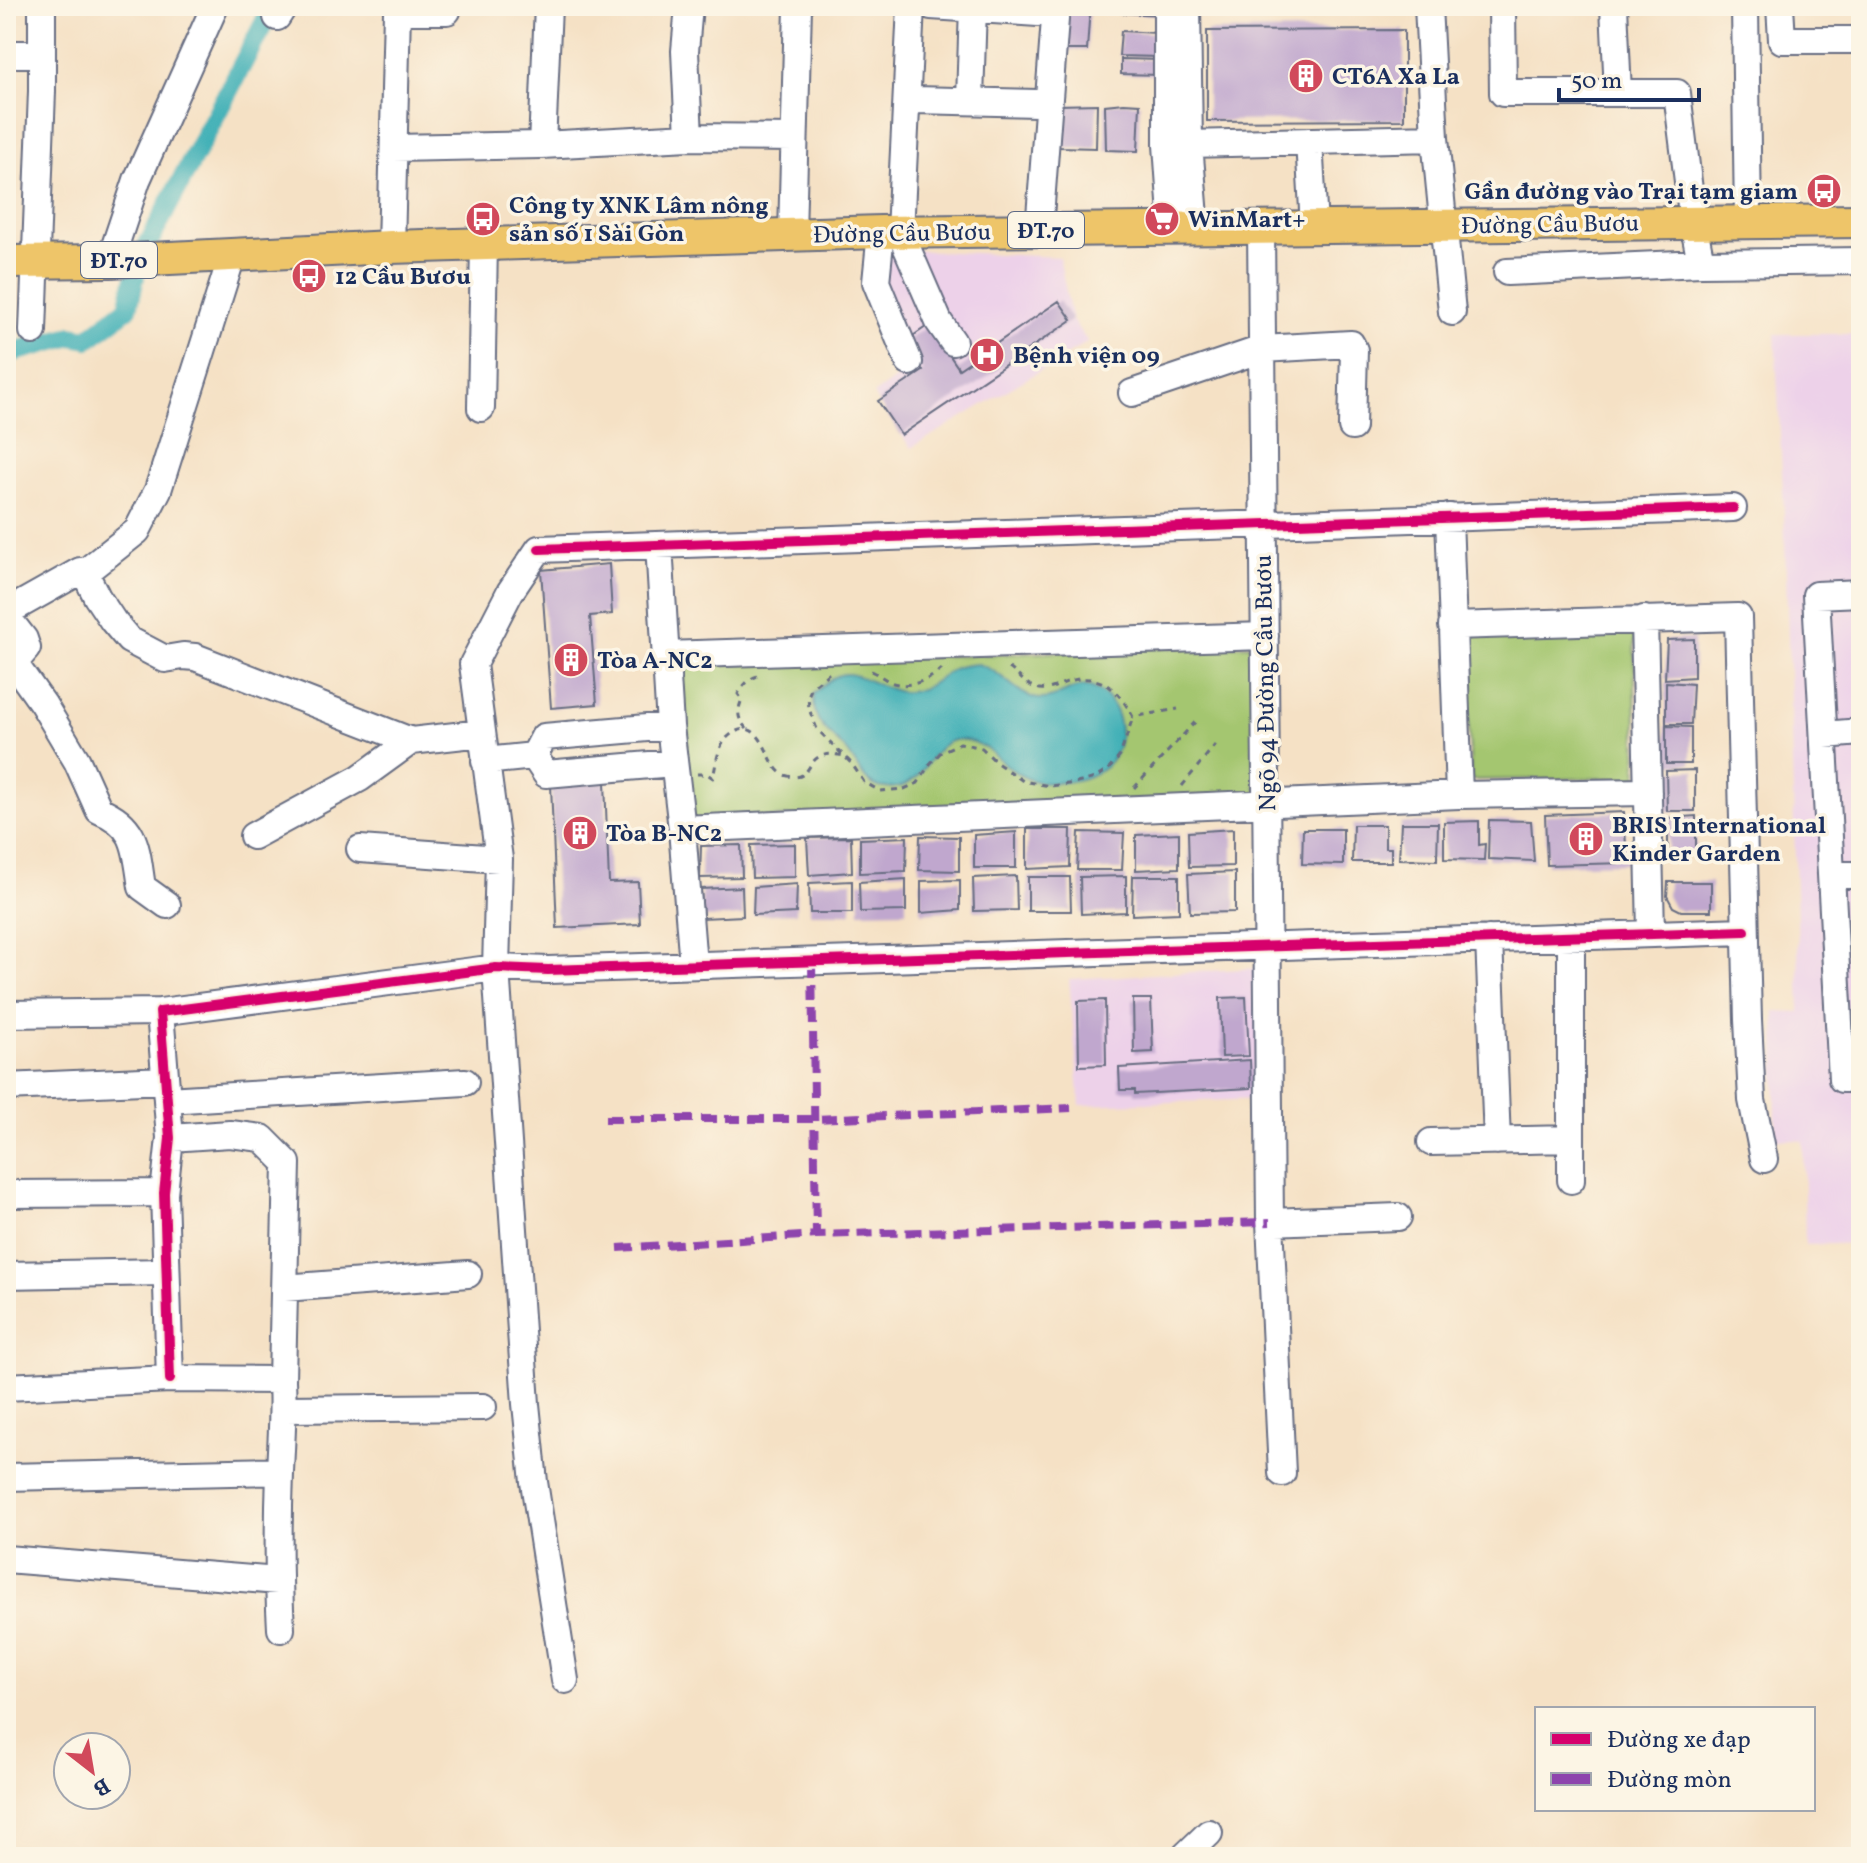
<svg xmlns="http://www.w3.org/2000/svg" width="1867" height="1863" font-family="Vollkorn,serif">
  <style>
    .built { fill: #edd1e9 }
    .green { fill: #a4c66f; stroke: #607a66; stroke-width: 2 }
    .water { fill: #3eafb6; stroke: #2c6f8a; stroke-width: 2 }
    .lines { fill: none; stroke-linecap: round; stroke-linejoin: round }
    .canal { stroke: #3eafb6; stroke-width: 20 }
    .building { fill: #c0a7ce }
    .minor-casing { stroke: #676d82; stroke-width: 30 }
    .major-casing { stroke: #676d82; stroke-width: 36 }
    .path { stroke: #676d82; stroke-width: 3; stroke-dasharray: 6 6; stroke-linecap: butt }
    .minor { stroke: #fff; stroke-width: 26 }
    .major { stroke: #eec569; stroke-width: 32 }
    .quiet { stroke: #8e44ad; stroke-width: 8; stroke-dasharray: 16 8; stroke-linecap: butt }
    .cycleway-casing { stroke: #fcf5e5; stroke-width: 15 }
    .cycleway { stroke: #d6006c; stroke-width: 10 }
    .labels { text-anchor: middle; stroke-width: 7; stroke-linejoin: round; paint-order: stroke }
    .shield { fill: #fcf5e5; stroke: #5e6a86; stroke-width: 2 }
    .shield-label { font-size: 22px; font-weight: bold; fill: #1b2f5e }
    .poi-label { font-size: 24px; font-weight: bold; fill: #1b2f5e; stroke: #fcf5e5; text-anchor: start }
    .street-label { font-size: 24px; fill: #1b2f5e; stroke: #fcf5e5 }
  </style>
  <rect width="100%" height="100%" fill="#fcf5e5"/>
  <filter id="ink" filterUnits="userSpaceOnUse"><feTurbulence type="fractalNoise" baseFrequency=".0125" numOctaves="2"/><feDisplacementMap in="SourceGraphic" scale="16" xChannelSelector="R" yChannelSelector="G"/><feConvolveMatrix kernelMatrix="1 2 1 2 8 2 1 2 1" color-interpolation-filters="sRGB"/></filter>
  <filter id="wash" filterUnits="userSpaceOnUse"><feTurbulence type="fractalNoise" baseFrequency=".006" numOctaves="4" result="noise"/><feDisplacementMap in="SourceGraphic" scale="32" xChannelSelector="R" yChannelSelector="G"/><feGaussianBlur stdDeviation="1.8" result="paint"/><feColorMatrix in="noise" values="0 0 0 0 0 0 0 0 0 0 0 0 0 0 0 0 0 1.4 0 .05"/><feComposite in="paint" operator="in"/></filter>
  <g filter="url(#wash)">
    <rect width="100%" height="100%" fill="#f5e1c5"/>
    <!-- built -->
    <path class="built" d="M908 250 1059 257 1072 320 1088 342 911 448 873 395 912 367 882 283 887 251Z
      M1775 334H1861V1243L1805 1245 1803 1141 1776 1139 1775 1011 1800 1012 1784 512Z
      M1261 968 1264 1099 1080 1105 1069 979Z"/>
    <!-- green -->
    <path class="green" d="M1634 632 1637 778 1471 780 1465 635Z
      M1250 645 1256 795 691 821 679 666Z"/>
    <!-- water -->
    <path class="water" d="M978 664C1002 671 1015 693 1034 698 1056 704 1073 680 1093 688 1120 699 1128 739 1111 761 1098 778 1070 783 1050 783 1007 782 1000 746 965 740 933 735 929 775 905 785 900 788 893 788 887 788 864 789 858 763 845 749 826 730 812 723 814 694 844 663 850 674 885 687 892 689 897 692 903 692 925 693 936 679 953 669 961 665 969 665 978 664Z"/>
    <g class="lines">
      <!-- canal -->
      <path class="canal" d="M148 244 273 6
        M6 354 72 336 88 339 128 308 135 277"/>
    </g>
    <g id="blocks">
      <!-- building -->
      <path class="building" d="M1061 6H1090L1087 50H1057Z
        M1119 6H1164V15L1119 13Z
        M1404 30V120L1207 121V31Z
        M1121 31 1157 33 1161 57 1119 56Z
        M1121 59 1162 60 1161 75 1121 74Z
        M1124 103 1140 104 1138 151 1106 150 1105 105Z
        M1097 104 1096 148 1059 147V105Z
        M1059 301 1072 320 901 435 878 401 923 371 904 342 929 325 959 369Z
        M609 564 612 614 590 616 597 704 551 708 541 570Z
        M1694 639V677L1665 679 1667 640Z
        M1666 682 1693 684 1691 724H1666Z
        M1666 726 1691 727V764H1666Z
        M1695 770V811H1667L1666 771Z
        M605 782 609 883 638 882 640 924 557 928 551 785Z
        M1624 812 1627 863 1547 865 1545 815Z
        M1696 816V853L1668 854V818Z
        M1489 820 1531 821 1534 861 1488 859Z
        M1479 821V845L1485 844 1484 860 1444 859V822Z
        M1401 823H1438L1437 860 1399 859Z
        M1353 825H1385V848H1391V862H1352Z
        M1027 829H1071L1070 867 1027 869Z
        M1233 829V866L1189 867 1188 832Z
        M1303 829H1343V865L1302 864Z
        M1016 832V868H974V835Z
        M1079 832 1124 833 1122 870H1077Z
        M1179 833V868L1136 870V835Z
        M920 836 959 837V871L919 870Z
        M851 837 852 872 809 875 807 838Z
        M907 837 906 871 860 873V839Z
        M795 844V877L752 878 751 845Z
        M741 845 742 877 700 878 701 846Z
        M1235 872V912L1190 913 1188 874Z
        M1016 876 1017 910 974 911 973 878Z
        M1126 876V912L1081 914 1080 877Z
        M1133 876H1179V913L1132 915Z
        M1028 877H1070L1071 911H1028Z
        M906 879V911L860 912 859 882Z
        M960 880V910L921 913V881Z
        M852 881V913H810L809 883Z
        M1668 882H1711V911H1681L1673 907 1667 896Z
        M797 884 796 913 753 915 754 887Z
        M742 887 743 916 703 918 701 889Z
        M1246 997 1249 1056 1222 1057 1220 998Z
        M1133 999H1151L1153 1052 1134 1053Z
        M1105 1000 1106 1065 1079 1066 1078 1001Z
        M1250 1060 1251 1088 1135 1094V1090H1120L1119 1068Z"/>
    </g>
  </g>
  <g filter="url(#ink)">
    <use href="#blocks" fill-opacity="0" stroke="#676d82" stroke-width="2"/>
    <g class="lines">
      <defs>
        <path id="minor" d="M689 6 685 51 689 137 793 138
          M911 6 900 232 939 322 953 342
          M931 6 1038 13
          M1167 6V145L1173 230
          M1187 6 1189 144
          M1428 6 1435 138 1452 312
          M1502 6 1503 93H1677L1693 222 1701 263
          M1614 6 1618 93
          M1745 6 1748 221
          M1780 6 1782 40H1861
          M277 17 284 6
          M6 54H42
          M915 100 1037 103
          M970 100 973 6
          M1309 141 1314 227
          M542 145 689 137
          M394 148 542 145 548 6
          M1261 228 1270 1222 1282 1473
          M1196 229 1189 144 1435 138
          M1039 230 1056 6
          M881 232 876 282 909 362
          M792 235 798 6
          M391 247 397 11H447V6
          M110 261 137 180 215 6
          M1507 272 1701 263 1861 261
          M33 331 42 91V6
          M1132 393 1262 349 1351 344 1354 350 1352 427
          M481 408 484 244
          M1449 517 1459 795
          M659 545 670 726 682 829 693 965
          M84 573 137 531 158 490 232 256
          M1861 593 1816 595 1842 1079H1861
          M1644 619 1651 933
          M1452 626 1738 617 1748 1020 1752 1100 1764 1159
          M665 655 1265 636
          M670 726 544 737 534 756 546 774 673 763
          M1824 735 1861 732
          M485 761 534 756
          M682 829 1459 795 1648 792
          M253 836 360 778 411 741 482 733
          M360 849 499 859
          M1831 875H1861
          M167 905 142 887C136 850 138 826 99 810L77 761 43 704 16 666 15 662 27 648 24 639 10 621 12 611 16 607 80 571 87 577 97 597 113 621 129 640 165 659 183 656 195 657 411 741
          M1571 936V1180
          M1489 939 1497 1141
          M160 1012 170 1138 164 1193 170 1379
          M6 1014 160 1012 496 968 548 970 1745 931
          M6 1087 165 1080
          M167 1100 465 1082
          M170 1138 230 1134 262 1138 287 1163 282 1380C284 1412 281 1442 280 1473 278 1525 278 1577 281 1629
          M1431 1142 1570 1139
          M6 1194 164 1193
          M1270 1222 1398 1217
          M6 1275 165 1272
          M284 1288 468 1274
          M6 1387 170 1379 282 1380
          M284 1409 483 1407
          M6 1477 280 1471
          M6 1559 278 1581
          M565 1680 534 1482 526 1404 496 968 499 859 473 664 510 592 539 549 1733 508
          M1184 1857 1209 1833"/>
        <path id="major" d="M6 262 110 261 391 247 881 232 1861 221"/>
      </defs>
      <!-- minor casing -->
      <use href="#minor" class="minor-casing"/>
      <!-- major casing -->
      <use href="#major" class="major-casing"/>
      <!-- path -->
      <path class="path" d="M1009 668C1019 675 1027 687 1040 689 1050 691 1060 684 1069 681 1102 672 1119 691 1133 717L1178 709
        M871 671C878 674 882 677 888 681 907 690 929 681 943 668
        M829 673 812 687 808 696 809 709 817 729 852 764 864 782 880 791 904 789 918 783 929 765 941 752 960 743 982 748 997 763 1023 781 1050 786 1077 783 1095 778 1108 770 1120 756 1133 717
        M747 729C737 719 737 712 742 699L738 694C743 686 749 678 758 676
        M697 774H707L713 778C717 760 718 739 737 731 763 720 767 764 781 773 784 776 789 776 793 777 816 778 803 747 844 756
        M1182 786 1215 745
        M1134 788 1197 720"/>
      <!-- minor -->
      <use href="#minor" class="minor"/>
      <!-- major -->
      <use href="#major" class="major"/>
      <!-- quiet -->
      <path class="quiet" d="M812 961 816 1235
        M605 1119H815L1071 1108
        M618 1248 816 1235 1270 1222"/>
      <defs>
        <path id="cycleway" d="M539 549 1733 508
          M170 1379 164 1193 170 1138 160 1012 496 968 548 970 1745 931"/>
      </defs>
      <!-- cycleway casing -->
      <use href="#cycleway" class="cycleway-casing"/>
      <!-- cycleway -->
      <use href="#cycleway" class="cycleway"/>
    </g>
  </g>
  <!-- icons -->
  <defs>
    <symbol id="building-disc" viewBox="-11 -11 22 22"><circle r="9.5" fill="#d1495b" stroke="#fcf5e5"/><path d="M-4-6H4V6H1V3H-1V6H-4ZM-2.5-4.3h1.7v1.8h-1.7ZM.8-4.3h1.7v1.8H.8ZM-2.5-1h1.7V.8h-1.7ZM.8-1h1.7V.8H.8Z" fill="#fff"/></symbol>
    <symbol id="bus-disc" viewBox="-11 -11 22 22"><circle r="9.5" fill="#d1495b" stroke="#fcf5e5"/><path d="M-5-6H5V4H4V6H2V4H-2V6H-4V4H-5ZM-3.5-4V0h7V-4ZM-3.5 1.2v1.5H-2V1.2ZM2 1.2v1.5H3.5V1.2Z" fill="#fff"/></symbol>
    <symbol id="supermarket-disc" viewBox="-11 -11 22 22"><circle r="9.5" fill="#d1495b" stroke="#fcf5e5"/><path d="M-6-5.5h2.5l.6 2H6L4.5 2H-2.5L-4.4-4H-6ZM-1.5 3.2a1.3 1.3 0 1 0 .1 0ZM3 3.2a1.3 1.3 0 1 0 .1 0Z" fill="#fff"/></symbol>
    <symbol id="hospital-disc" viewBox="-11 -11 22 22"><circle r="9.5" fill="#d1495b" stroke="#fcf5e5"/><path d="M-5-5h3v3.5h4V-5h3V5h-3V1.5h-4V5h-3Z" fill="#fff"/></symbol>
  </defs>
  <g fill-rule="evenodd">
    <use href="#building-disc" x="1286" y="56" width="40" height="40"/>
    <use href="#bus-disc" x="1804" y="171" width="40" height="40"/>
    <use href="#bus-disc" x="463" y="199" width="40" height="40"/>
    <use href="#supermarket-disc" x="1142" y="199" width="40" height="40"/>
    <use href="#bus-disc" x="289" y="256" width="40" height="40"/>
    <use href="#hospital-disc" x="967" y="335" width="40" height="40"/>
    <use href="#building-disc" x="551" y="640" width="40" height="40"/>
    <use href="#building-disc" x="560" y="813" width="40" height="40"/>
    <use href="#building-disc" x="1566" y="819" width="40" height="40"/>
  </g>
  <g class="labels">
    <!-- shield labels -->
    <g class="shield">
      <rect x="1008" y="212" width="76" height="36" rx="6"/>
      <rect x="81" y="242" width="76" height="36" rx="6"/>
    </g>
    <g class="shield-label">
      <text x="1046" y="238">ĐT.70</text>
      <text x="119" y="268">ĐT.70</text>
    </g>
    <!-- poi labels -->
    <g class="poi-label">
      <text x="1332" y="84">CT6A Xa La</text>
      <text x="1798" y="199" text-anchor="end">Gần đường vào Trại tạm giam</text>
      <text x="509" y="213">Công ty XNK Lâm nông<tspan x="509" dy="28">sản số 1 Sài Gòn</tspan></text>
      <text x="1188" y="227">WinMart+</text>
      <text x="335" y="284">12 Cầu Bươu</text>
      <text x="1013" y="363">Bệnh viện 09</text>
      <text x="597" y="668">Tòa A-NC2</text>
      <text x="1612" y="833">BRIS International<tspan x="1612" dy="28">Kinder Garden</tspan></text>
      <text x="606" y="841">Tòa B-NC2</text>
    </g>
    <!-- street labels -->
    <g class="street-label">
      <text transform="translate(1550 224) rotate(-1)" y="8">Đường Cầu Bươu</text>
      <text transform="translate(902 233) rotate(-1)" y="8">Đường Cầu Bươu</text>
      <text transform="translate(1265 683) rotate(-91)" y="8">Ngõ 94 Đường Cầu Bươu</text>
    </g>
  </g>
  <!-- margin -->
  <rect width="1867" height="1863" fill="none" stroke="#fcf5e5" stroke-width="32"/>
  <!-- legend -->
  <rect x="1535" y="1707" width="280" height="104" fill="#fcf5e5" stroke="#a2a6af" stroke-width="2"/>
  <rect x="1551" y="1733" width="40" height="12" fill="#d6006c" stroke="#a2a6af" stroke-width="2"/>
  <text x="1607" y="1747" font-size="24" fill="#1b2f5e">Đường xe đạp</text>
  <rect x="1551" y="1773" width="40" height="12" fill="#8e44ad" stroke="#a2a6af" stroke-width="2"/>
  <text x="1607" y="1787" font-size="24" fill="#1b2f5e">Đường mòn</text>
  <!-- north arrow -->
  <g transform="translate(92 1771) rotate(149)"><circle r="38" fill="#fcf5e5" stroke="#a2a6af" stroke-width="2"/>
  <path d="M0-6L14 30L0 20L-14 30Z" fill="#d1495b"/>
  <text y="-12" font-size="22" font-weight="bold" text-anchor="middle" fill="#1b2f5e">B</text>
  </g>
  <!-- scale -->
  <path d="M1559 88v12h140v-12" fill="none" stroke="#1b2f5e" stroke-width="4"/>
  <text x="1571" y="88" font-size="24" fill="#1b2f5e" stroke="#fcf5e5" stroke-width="6" paint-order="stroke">50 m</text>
</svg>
